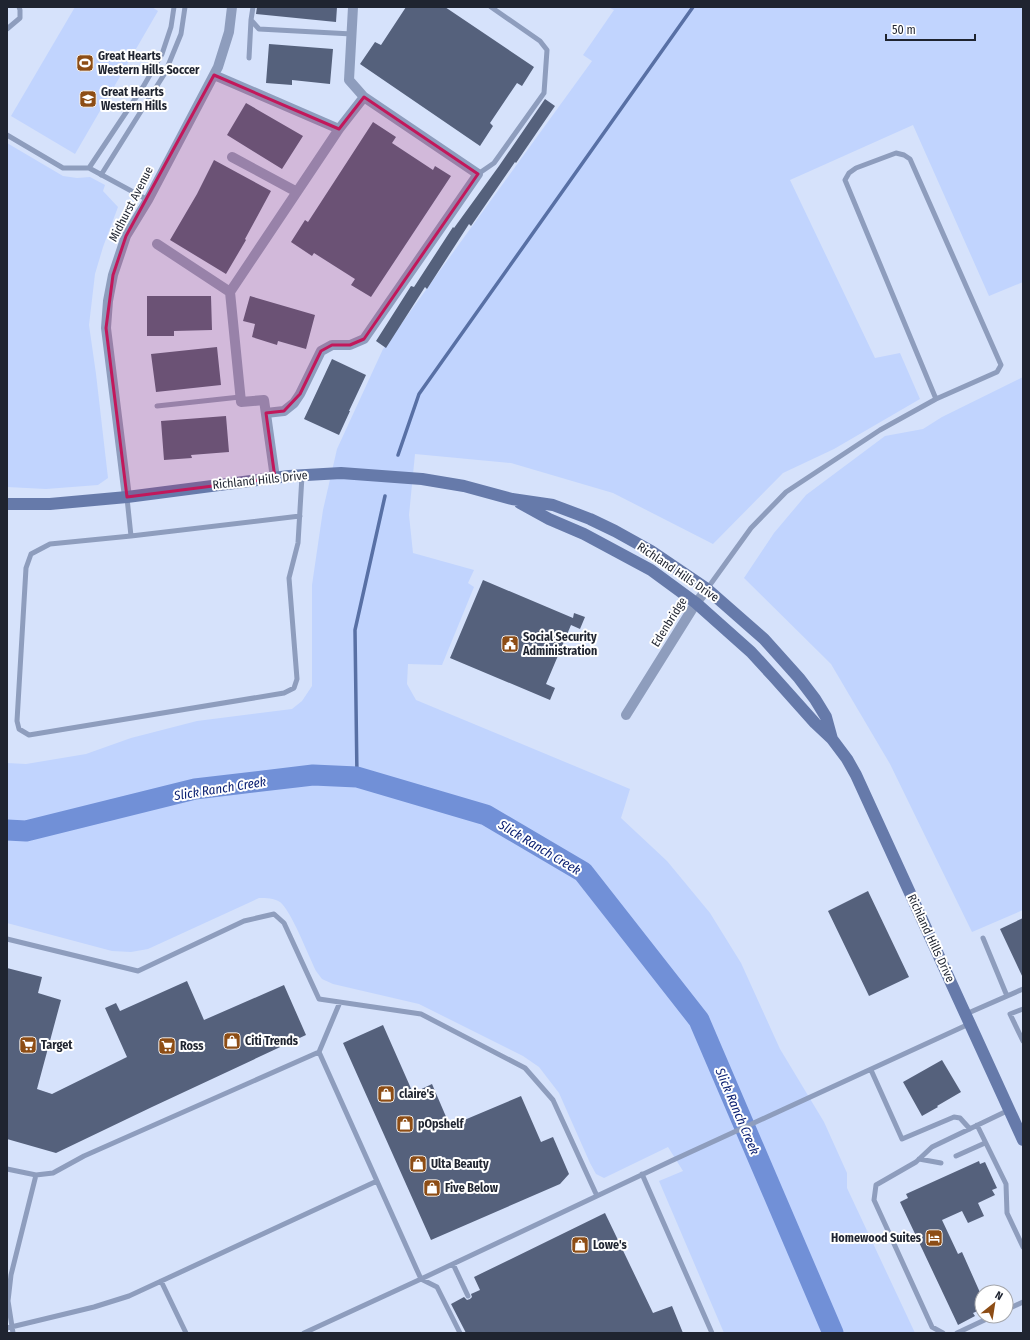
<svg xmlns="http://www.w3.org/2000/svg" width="1030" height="1340" font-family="'Fira Sans Condensed',sans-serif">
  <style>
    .grass { fill: #c1d4fe }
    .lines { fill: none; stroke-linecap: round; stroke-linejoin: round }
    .stream { stroke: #5870a5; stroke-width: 3.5 }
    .river { stroke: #7190d7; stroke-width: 21 }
    .building { fill: #55617c }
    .lane { stroke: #8e9dbd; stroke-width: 5 }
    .street { stroke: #8e9dbd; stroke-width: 10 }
    .secondary { stroke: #667aaa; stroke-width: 12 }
    .marked { fill: #c2185b; fill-opacity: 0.2; stroke: #c2185b; stroke-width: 3; stroke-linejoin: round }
    .labels { text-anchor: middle; stroke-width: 4; stroke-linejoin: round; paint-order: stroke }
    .poi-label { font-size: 12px; font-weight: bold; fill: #1f2430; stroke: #fff; text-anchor: start }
    .street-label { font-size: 12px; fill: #1f2430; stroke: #fff }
    .water-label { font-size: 13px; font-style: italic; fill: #0c2173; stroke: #fff }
  </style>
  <rect width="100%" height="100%" fill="#d6e2fb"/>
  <!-- grass -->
  <path class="grass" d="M75 7H152L158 11 75 154 11 116Z
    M608 7H1023V282L989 296 913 125 790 180 875 358 900 353 920 399 834 449 783 473 713 544 613 493 511 463 415 454 409 515 413 553 474 570 468 583 474 587 442 665 408 664 407 684 416 700 630 789 621 818 667 861 710 913 741 963 780 1049 824 1122 847 1173V1188L915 1333H724L659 1181 683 1171 668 1147 604 1178 596 1174 590 1163 559 1093 539 1067 523 1056 419 1004 333 984 322 979 316 971C309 957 291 910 280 902 274 898 266 898 259 898L148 949 131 952 112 951 7 923V763L26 764 86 754 131 738 197 721 292 709 302 701 312 686V585L323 510 337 449 383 349 592 61 583 55 614 10Z
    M7 143 63 176 77 178 90 177 105 185 103 191 118 207 103 247 95 274 89 325 96 374 108 478 98 485 46 489 7 487Z
    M1023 377V910L972 932 890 764 831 664 744 578 774 533 806 495 885 436 923 429 942 417Z"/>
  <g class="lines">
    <!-- stream -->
    <path class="stream" d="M398 455 419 394 693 7
      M357 777 355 630 385 496"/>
    <!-- river -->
    <path class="river" d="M7 830 26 831 195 789 313 775 357 777 486 815 583 872 699 1020 833 1333"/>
  </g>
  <!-- building -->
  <path class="building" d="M257 7H337L336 22 256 14Z
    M406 7H445L534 67 522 86 517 83 490 123 493 126 480 146 360 64 375 42 381 45Z
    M269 44 333 49 330 84 292 80V85L266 83Z
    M545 99 555 106 516 163 515 162 471 226 469 224 427 289 425 287 386 348 376 341 411 286 414 287 453 227 454 228 499 166Z
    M246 103 303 136 282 169 227 135Z
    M373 122 396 137 392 143 433 170 435 166 451 176 371 297 351 285 355 279 314 253 312 256 291 242 305 220 308 222Z
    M214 160 271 191 245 239 246 240 226 274 170 240 197 194Z
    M147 296H211L212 330 174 331V336H147Z
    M250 296 315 315 306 349 278 341 277 345 252 337 255 324 243 321Z
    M217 347 221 385 156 392 151 354Z
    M332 359 366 375 349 411H350L339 435 304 419Z
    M226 416 229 452 191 455 192 458 164 460 161 421Z
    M483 580 573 618 574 613 585 617 580 629 571 625 546 684 555 688 550 700 450 658Z
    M868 891 909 977 869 996 828 911Z
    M1023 918V978L1000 929Z
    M7 968 42 977 38 993 61 1000 37 1089 52 1094 127 1057 105 1008 116 1003 120 1011 187 981 204 1020 284 985 306 1035 152 1107 56 1153 7 1139Z
    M383 1025 413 1093 432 1084 450 1126 521 1096 541 1142 553 1137 569 1174 560 1184 431 1240 343 1043Z
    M942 1060 961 1092 937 1106 938 1107 922 1116 903 1082Z
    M979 1161 980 1164 985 1162 997 1188 992 1190 995 1195 978 1203 984 1216 968 1223 962 1211 942 1220 958 1254 962 1252 982 1297V1309L973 1313 975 1316 958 1325 900 1202 908 1198 906 1194Z
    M605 1213 653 1313 672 1306 683 1333H466L451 1304 464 1297 467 1300 470 1299 472 1297 471 1294 480 1290 474 1277Z"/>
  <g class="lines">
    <!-- lane -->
    <path class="lane" d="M253 7 251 20 259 29 352 34
      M7 29 20 18V10L19 7
      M249 58 251 20
      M7 135 63 168H89L148 200
      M89 168 143 87 162 54 171 27 174 7
      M478 174 494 163 544 93 547 50 540 41 491 7
      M101 175 165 73 181 34 185 7
      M157 406 240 397
      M127 498 131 536 50 544 31 554 26 568 17 721 19 729 29 735 284 693 294 688 297 679 289 578 298 543 302 476
      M131 536 300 516
      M707 589 751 528 786 492 880 430 936 399 997 372 1001 365 910 159 904 155 896 153 856 168 849 173 845 180 936 399
      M983 938 1007 996
      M7 939 138 971 244 921 274 914 284 923 319 999 421 1014 525 1068 553 1100 597 1196
      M1023 1009 1010 1014 1023 1041
      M966 1014 1023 989
      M319 1052 421 1279 437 1287 460 1333
      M871 1070 902 1139 954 1117 960 1118 970 1129
      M977 1125 1006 1184 1007 1213 1023 1247
      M956 1156 985 1143
      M919 1159 941 1163
      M7 1169 36 1175 53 1173 84 1156 319 1052 340 1002
      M642 1174 712 1333
      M453 1264 468 1296
      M161 1281 186 1333
      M1006 1310 1023 1302
      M7 1328 94 1307 129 1296 377 1181
      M13 1333 8 1301 11 1275 36 1175
      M304 1333 421 1279 671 1161 969 1024
      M943 1333 932 1327 874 1200 876 1185 916 1162 932 1147 1009 1110
      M957 1333 993 1316"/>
    <!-- street -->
    <path class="street" d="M353 7 349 80 364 97
      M214 75 339 129 230 292 241 402 264 400 275 478
      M232 157 297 192
      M157 244 230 292
      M266 413 284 411 294 403 300 394 321 351 332 345H350L364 339 478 174 364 97 339 129
      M127 497 106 328 108 301 113 275 126 236 148 200 218 67 229 32 232 7
      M626 715 696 603 707 589"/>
    <!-- secondary -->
    <path class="secondary" d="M520 503 549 519 584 534 651 570 696 603 751 652 773 676 815 723 832 739 847 759 856 775 1023 1140
      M7 504H50L127 497 289 476 341 473 422 479 464 486 512 499 553 505 590 519 615 531 651 551 707 589 723 603 764 639 799 678 815 699 826 717 832 739"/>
  </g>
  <!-- marked area -->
  <path class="marked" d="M214 75 339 129 364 97 478 174 364 339 350 345H332L321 351 300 394 284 411 266 413 275 478 127 497 106 328 113 275 126 236Z"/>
  <!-- icons -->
  <defs>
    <symbol id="stadium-square" viewBox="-11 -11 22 22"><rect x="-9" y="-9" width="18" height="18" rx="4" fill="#8d4d15" stroke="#fff"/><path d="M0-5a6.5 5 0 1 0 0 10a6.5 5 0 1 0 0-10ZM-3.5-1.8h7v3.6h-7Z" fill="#fff"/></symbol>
    <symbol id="school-square" viewBox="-11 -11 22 22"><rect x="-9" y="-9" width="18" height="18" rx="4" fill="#8d4d15" stroke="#fff"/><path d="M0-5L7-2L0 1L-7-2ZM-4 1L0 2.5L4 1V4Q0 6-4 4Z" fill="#fff"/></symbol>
    <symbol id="civic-square" viewBox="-11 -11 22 22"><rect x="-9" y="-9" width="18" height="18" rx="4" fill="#8d4d15" stroke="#fff"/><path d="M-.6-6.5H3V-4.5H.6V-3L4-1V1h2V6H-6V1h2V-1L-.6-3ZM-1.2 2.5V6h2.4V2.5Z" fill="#fff"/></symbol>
    <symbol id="shop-square" viewBox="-11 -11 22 22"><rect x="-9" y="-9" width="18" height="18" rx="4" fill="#8d4d15" stroke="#fff"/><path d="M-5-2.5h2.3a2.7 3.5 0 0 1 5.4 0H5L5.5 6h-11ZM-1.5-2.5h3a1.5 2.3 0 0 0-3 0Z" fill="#fff"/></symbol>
    <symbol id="supermarket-square" viewBox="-11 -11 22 22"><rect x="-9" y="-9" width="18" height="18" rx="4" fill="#8d4d15" stroke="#fff"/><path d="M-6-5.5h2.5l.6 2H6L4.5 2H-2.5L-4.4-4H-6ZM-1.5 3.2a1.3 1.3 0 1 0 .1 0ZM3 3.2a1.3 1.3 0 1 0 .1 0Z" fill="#fff"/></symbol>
    <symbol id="hotel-square" viewBox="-11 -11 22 22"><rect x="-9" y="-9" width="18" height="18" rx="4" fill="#8d4d15" stroke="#fff"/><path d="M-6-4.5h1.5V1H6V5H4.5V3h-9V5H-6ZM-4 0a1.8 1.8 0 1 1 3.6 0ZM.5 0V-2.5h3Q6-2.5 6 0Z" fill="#fff"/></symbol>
  </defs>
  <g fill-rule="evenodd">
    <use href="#stadium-square" x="75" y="53" width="20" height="20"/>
    <use href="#school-square" x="78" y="89" width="20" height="20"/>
    <use href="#civic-square" x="500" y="634" width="20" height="20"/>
    <use href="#shop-square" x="222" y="1031" width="20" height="20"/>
    <use href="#supermarket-square" x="18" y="1035" width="20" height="20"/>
    <use href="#supermarket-square" x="157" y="1036" width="20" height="20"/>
    <use href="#shop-square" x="376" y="1084" width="20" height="20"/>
    <use href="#shop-square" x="395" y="1114" width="20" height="20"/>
    <use href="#shop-square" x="408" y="1154" width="20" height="20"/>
    <use href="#shop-square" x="422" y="1178" width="20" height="20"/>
    <use href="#hotel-square" x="924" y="1228" width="20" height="20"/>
    <use href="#shop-square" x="570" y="1235" width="20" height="20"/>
  </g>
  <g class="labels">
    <!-- poi labels -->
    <g class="poi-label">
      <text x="98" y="60">Great Hearts<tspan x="98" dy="14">Western Hills Soccer</tspan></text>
      <text x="101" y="96">Great Hearts<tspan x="101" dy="14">Western Hills</tspan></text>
      <text x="523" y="641">Social Security<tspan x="523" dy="14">Administration</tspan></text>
      <text x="245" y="1045">Citi Trends</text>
      <text x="41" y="1049">Target</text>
      <text x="180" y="1050">Ross</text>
      <text x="399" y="1098">claire's</text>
      <text x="418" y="1128">pOpshelf</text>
      <text x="431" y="1168">Ulta Beauty</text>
      <text x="445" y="1192">Five Below</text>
      <text x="921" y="1242" text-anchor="end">Homewood Suites</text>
      <text x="593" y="1249">Lowe's</text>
    </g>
    <!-- street labels -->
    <g class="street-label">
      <text transform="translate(131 204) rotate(-63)" y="4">Midhurst Avenue</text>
      <text transform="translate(260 480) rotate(-6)" y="4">Richland Hills Drive</text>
      <text transform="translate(678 572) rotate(34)" y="4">Richland Hills Drive</text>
      <text transform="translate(669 622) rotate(-58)" y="4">Edenbridge</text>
      <text transform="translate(931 938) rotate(65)" y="4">Richland Hills Drive</text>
    </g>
    <!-- water labels -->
    <g class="water-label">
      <text transform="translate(220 788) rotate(-9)" y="5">Slick Ranch Creek</text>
      <text transform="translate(540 847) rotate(31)" y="5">Slick Ranch Creek</text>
      <text transform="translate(738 1111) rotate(67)" y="5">Slick Ranch Creek</text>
    </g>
  </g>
  <!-- border -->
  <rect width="1030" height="1340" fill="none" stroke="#1f2430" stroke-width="16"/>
  <!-- north arrow -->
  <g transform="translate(994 1304) rotate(30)"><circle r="19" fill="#ffffff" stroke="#a5a7ac"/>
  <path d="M0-3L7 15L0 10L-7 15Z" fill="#8d4d15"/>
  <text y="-6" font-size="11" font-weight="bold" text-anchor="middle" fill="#1f2430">N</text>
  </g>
  <!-- scale -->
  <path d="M886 34v6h89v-6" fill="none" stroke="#1f2430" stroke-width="2"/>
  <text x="892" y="34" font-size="12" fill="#1f2430" stroke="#ffffff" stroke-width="3" paint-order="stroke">50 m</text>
</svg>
